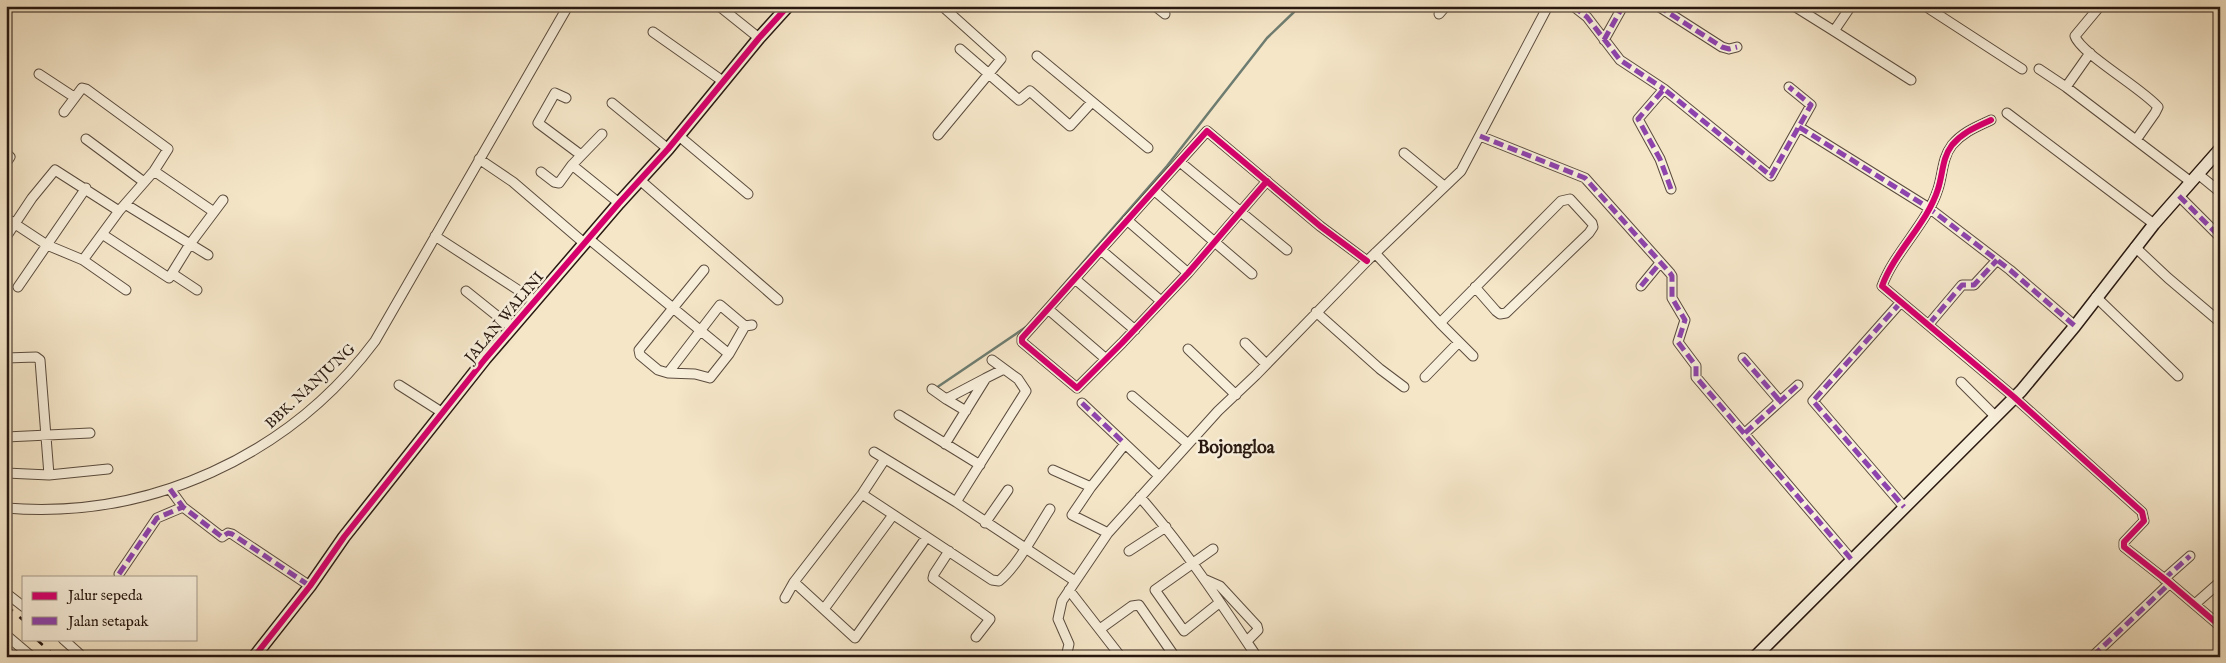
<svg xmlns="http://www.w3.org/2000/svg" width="2226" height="663" font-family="'IM FELL English',serif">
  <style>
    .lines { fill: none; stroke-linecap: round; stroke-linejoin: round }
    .stream { stroke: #6e7d71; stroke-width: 2.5 }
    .street-casing { stroke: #5b4c3e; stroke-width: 11 }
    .secondary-casing { stroke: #281810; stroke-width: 14 }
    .street { stroke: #f8efdb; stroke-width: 9 }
    .secondary { stroke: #f8efdb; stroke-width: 11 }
    .rail { stroke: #281810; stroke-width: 2.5; stroke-dasharray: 9 9; stroke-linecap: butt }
    .quiet { stroke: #8e44ad; stroke-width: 5; stroke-dasharray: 10 5; stroke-linecap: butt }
    .cycleway-casing { stroke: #f8efdb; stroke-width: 9 }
    .cycleway { stroke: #d6006c; stroke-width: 6 }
    .labels { text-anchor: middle; stroke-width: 5; stroke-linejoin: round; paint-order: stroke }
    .street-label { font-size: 15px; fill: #281810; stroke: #f8efdb }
    .quarter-label { font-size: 18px; font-weight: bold; fill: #281810; stroke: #f8efdb }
  </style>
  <rect width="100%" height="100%" fill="#f5e6c8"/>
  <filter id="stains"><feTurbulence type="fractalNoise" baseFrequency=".004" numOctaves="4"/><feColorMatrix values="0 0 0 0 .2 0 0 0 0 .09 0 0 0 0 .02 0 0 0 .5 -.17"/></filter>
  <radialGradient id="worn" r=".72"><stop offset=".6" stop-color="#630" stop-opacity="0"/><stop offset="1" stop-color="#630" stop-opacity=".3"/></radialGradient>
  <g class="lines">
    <!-- stream -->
    <path class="stream" d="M1032 321 1167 166 1267 38 1294 12V6
      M936 388 1026 327"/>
    <defs>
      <path id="street" d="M719 6 759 38
        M1155 6 1165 14
        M1573 6 1587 17 1620 60 1664 89
        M1658 6 1722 47 1729 49 1737 47
        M1794 6 1834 31 1851 6
        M1925 6 2022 69
        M2100 6 2075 36C2080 53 2143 89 2158 107L2155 113 2136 140
        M1439 14 1446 6
        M1834 31 1911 80
        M653 32 724 82
        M1604 40 1623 6
        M960 49 1019 100 1030 91 1070 126 1092 102
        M1037 56 1148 148
        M2039 69 2066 87 2191 182
        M39 74 74 97
        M2066 87 2090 53
        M566 98 555 93 538 123 581 155
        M612 103 668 149
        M64 112 82 88 86 89 168 149 154 171 119 211 83 260
        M2007 113 2154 224
        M1991 120C1976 127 1963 132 1952 145 1942 158 1943 174 1938 189 1927 224 1895 251 1882 286L2014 397 2142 512 2144 521 2124 542V547L2166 580 2220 626
        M1799 127 1929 208 2010 270 2075 326
        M938 135 1001 59 942 6
        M679 136 748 194
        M1480 136 1585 178 1670 273 1672 276V298L1685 320 1678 342 1696 366V377L1851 559
        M86 139 144 182
        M6 153 10 157 6 163
        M1404 153 1444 186
        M479 159 513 182 584 243
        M1180 162 1287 250
        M572 165 602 134
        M154 171 214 212
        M541 172 554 182 559 183 572 165 619 203
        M2198 174 2220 192
        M641 181 778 300
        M1267 181 1188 273 1122 343 1077 388 1022 342V338L1207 131 1320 226 1367 261
        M1671 189 1660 159 1638 119 1664 89 1771 176 1811 105 1789 87
        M1155 191 1252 274
        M2179 196 2220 237
        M125 204 208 255
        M6 218 47 245 83 260 126 290
        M1127 220 1188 273
        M102 234 169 278 190 244 223 200
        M435 236 535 301
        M6 237 32 198 55 170 119 211
        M589 239 729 354
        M2135 247 2168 278 2220 322
        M1101 250 1161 301
        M1375 253 1440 323 1561 201 1570 199 1592 223 1593 227 1589 233 1506 313 1500 314 1496 311 1475 287
        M704 270 639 350 640 355 658 370 668 373 695 374 710 378 729 354 745 326 752 325
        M173 274 197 290
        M1075 279 1135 330
        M1641 286 1660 263
        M18 287 86 188
        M466 291 511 327
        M2096 297 2178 376
        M1901 302 1813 401 1904 507
        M1048 309 1106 359
        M1316 312 1380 369 1404 387
        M1440 323 1473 356
        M1929 324 1962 285H1974L1997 260
        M1245 343 1266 364
        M1188 349 1236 395
        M6 358 36 357 40 360 49 475
        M1743 358 1779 400
        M668 373 720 305 745 326
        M1425 377 1458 343
        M1961 382 1995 416
        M399 385 443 413
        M932 389 946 399 986 378
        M1132 396 1188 444
        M946 399 966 411
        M1082 403 1158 475
        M899 415 980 465
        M1745 433 1798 385
        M6 437 90 433
        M945 444 986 378 1004 369
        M874 452 956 502 1075 581
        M1053 470 1091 487
        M6 473 49 475 108 469
        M170 489 183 507 222 537 228 533 232 534 310 586
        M862 494 992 580 999 581C1017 567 1037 529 1050 509
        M1140 497C1184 547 1220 602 1257 657
        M956 502 1026 391 1018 379 992 360
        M6 508C149 520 289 456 375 341L568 6
        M985 523 1008 490
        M1108 533 1072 515 1091 487 1125 444
        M1213 549 1155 590 1184 631 1219 603
        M949 551 934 574 933 578 990 619 976 637
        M1129 551 1166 527
        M119 574 157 518 183 507
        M1204 579 1220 586 1257 626 1258 630 1247 641
        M2164 579 2190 556
        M794 582 855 638 926 538
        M1069 590 1121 657
        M6 593 24 607
        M785 598 794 582 862 494 885 459
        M2195 604 2220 582
        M824 609 893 515
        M1100 629 1132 606 1139 605 1175 657
        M6 635 32 657
        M63 639 83 657
        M2093 656 2170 583
        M1066 657 1069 644 1058 619 1062 601 1108 533 1218 411 1256 375 1367 261 1461 171 1548 6"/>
      <path id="secondary" d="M254 657 310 586 344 537 485 359 619 203 668 149 759 38 788 6
        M1755 657 2021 391 2075 326 2154 224 2220 149"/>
    </defs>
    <!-- street casing -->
    <use href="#street" class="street-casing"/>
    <!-- secondary casing -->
    <use href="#secondary" class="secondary-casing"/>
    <!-- street -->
    <use href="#street" class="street"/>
    <!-- secondary -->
    <use href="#secondary" class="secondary"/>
    <!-- rail -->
    <path class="rail" d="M6 605 24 621
      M36 639 56 657"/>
    <!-- quiet -->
    <path class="quiet" d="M1573 6 1587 17 1620 60 1664 89
      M1658 6 1722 47 1729 49 1737 47
      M1604 40 1623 6
      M1799 127 1929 208 2010 270 2075 326
      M1480 136 1585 178 1670 273 1672 276V298L1685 320 1678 342 1696 366V377L1851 559
      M1671 189 1660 159 1638 119 1664 89 1771 176 1811 105 1789 87
      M2179 196 2220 237
      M1641 286 1660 263
      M1901 302 1813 401 1904 507
      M1929 324 1962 285H1974L1997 260
      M1743 358 1779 400
      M1082 403 1125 444
      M1745 433 1798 385
      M170 489 183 507 222 537 228 533 232 534 310 586
      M119 574 157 518 183 507
      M2164 579 2190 556
      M2093 656 2170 583"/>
    <defs>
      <path id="cycleway" d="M1991 120C1976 127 1963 132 1952 145 1942 158 1943 174 1938 189 1927 224 1895 251 1882 286L2014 397 2142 512 2144 521 2124 542V547L2166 580 2220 626
        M1267 181 1188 273 1122 343 1077 388 1022 342V338L1207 131 1320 226 1367 261
        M254 657 310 586 344 537 485 359 619 203 668 149 759 38 788 6"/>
    </defs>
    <!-- cycleway casing -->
    <use href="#cycleway" class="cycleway-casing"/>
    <!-- cycleway -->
    <use href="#cycleway" class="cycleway"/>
  </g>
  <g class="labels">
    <!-- street labels -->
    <g class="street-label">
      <text transform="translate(504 317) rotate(-50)" y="5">JALAN WALINI</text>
      <text transform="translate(310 386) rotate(-43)" y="5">BBK. NANJUNG</text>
    </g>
    <!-- quarter labels -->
    <g class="quarter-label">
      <text x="1236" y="453">Bojongloa</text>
    </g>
  </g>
  <!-- margin -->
  <rect width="2226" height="663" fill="none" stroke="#f5e6c8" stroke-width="25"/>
  <rect x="8" y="8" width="2211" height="648" fill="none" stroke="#281810" stroke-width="2.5"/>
  <rect x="12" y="12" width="2201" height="638" fill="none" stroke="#281810"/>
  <!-- legend -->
  <rect x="22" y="576" width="175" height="65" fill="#f8efdb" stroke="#a5998a"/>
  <rect x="32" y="592" width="25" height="8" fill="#d6006c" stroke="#a5998a"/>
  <text x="68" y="600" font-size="15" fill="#281810">Jalur sepeda</text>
  <rect x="32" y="617" width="25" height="8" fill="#8e44ad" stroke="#a5998a"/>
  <text x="68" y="626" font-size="15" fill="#281810">Jalan setapak</text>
  <rect width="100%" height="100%" filter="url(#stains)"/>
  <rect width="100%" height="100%" fill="url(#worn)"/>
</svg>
